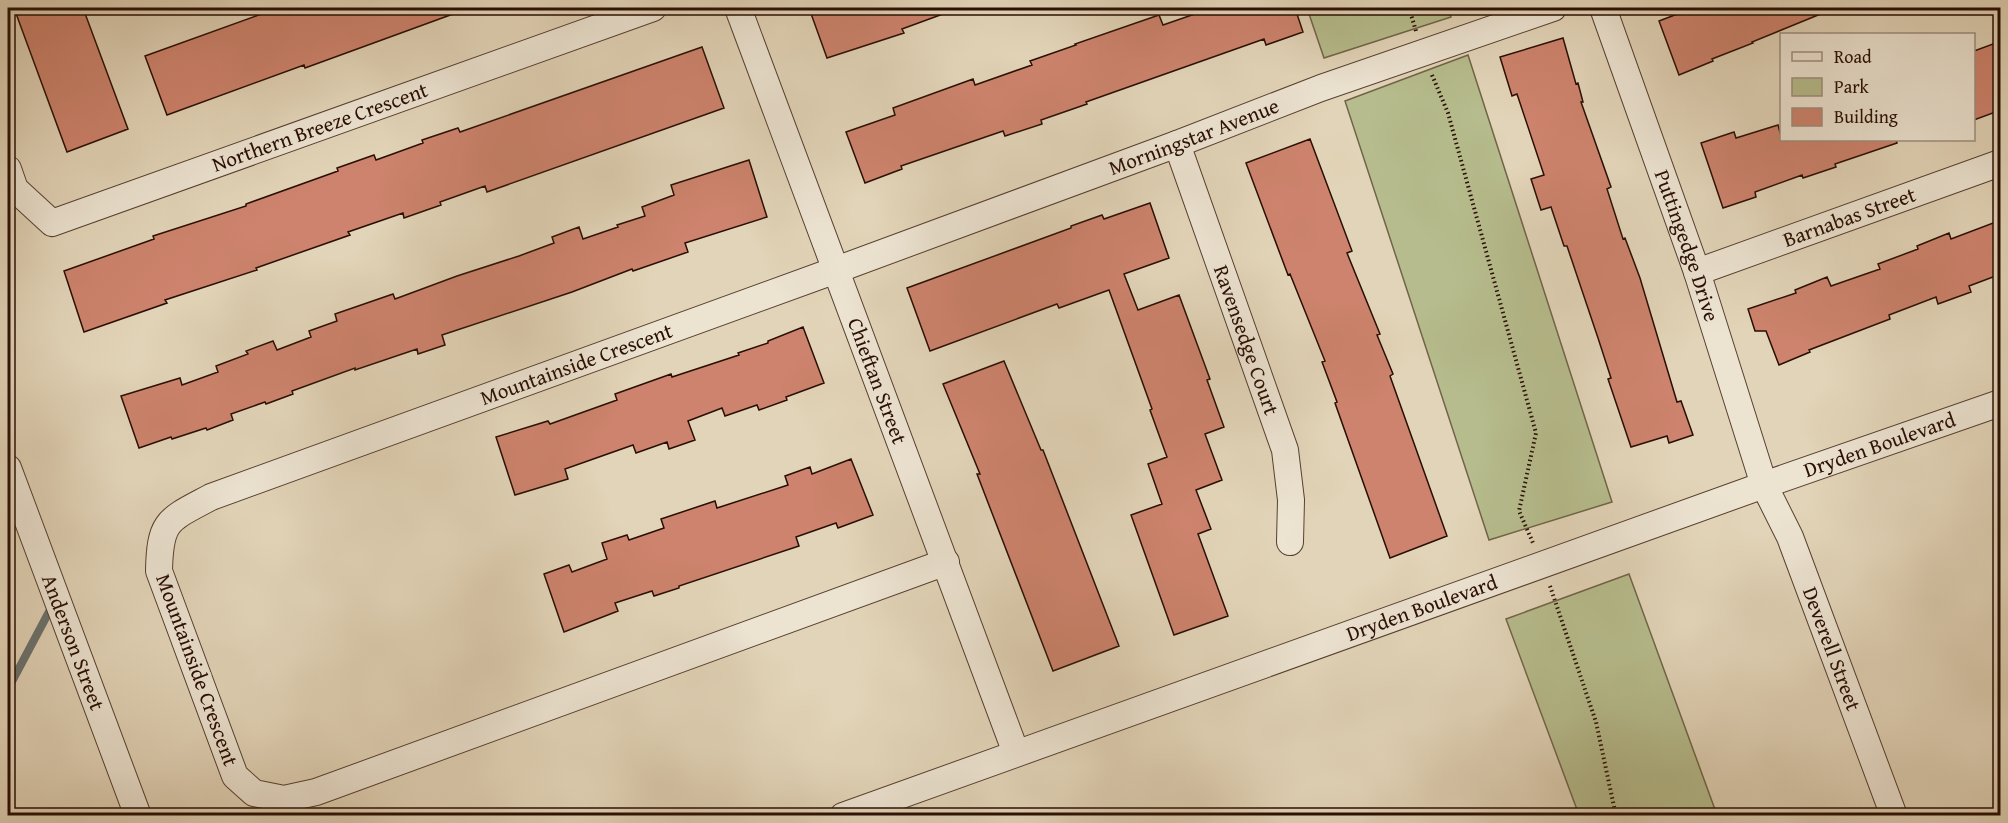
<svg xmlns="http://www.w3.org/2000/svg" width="2008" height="823" font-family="'Gentium Book Plus',serif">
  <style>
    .green { fill: #b6bc8d; stroke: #706548; stroke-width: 1.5 }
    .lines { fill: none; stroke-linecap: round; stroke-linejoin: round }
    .stream { stroke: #6b736f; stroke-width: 8 }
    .building { fill: #cd836d; stroke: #290e04; stroke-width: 1.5 }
    .minor-casing { stroke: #574031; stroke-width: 28 }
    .path { stroke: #290e04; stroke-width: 4; stroke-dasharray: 1.5 3; stroke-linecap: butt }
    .minor { stroke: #ece3d1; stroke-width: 26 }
    .labels { text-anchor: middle; stroke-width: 6; stroke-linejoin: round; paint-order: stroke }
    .street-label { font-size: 21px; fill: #290e04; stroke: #ece3d1 }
  </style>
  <rect width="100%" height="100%" fill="#e2d4b8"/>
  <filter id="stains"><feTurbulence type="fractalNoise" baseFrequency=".00333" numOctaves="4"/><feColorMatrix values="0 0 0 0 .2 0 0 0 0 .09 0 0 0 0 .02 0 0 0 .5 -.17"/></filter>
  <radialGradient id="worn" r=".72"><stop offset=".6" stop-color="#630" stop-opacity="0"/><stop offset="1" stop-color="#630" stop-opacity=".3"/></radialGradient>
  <!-- green -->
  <path class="green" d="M1307 8H1448L1451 17 1324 58Z
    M1468 55 1612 502 1489 540 1345 101Z
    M1629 574 1717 815H1579L1506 619Z"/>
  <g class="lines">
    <!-- stream -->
    <path class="stream" d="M8 689 51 608"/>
  </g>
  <!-- building -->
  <path class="building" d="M14 8H83L128 129 67 152Z
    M278 8H463L464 10 305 68 304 65 167 115 145 56Z
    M809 8H954V10L902 29 904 33 827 58Z
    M1212 8H1295L1303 32 1266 45 1264 39 1086 102 1087 104 1041 120 1042 124 1005 136 1003 131 901 166 902 169 865 183 846 132 895 115 893 108 973 79 975 85 1032 65 1030 61 1076 45 1075 44 1159 15 1163 25Z
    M1693 8H1833V9L1752 42 1753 43 1712 59 1713 61 1679 75 1659 21Z
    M1563 38 1576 84 1578 83 1583 102H1581L1611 187 1607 189 1623 239 1625 238 1640 278 1677 402 1681 401 1693 435 1669 443 1667 436 1631 447 1608 379 1611 378 1598 338 1567 246H1564L1551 207 1541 210 1531 179 1544 175 1517 94 1512 96 1500 57Z
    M2001 41V110L1974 120V51Z
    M702 47 724 108 487 192 485 186 440 202 441 205 404 218 403 213 348 232 350 235 256 268 257 270 165 300 167 303 84 332 64 271 154 239 153 236 246 206V204L338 171 337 168 374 155 376 160 423 143 422 140 458 128 460 132Z
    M1778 125 1782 140H1896L1897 143 1835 164 1836 167 1803 178 1802 175 1755 192 1756 197 1723 208 1701 143 1734 132 1736 138Z
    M1310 139 1352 251 1347 253 1380 334 1377 335 1393 374 1390 376 1447 536 1390 558 1335 403 1337 402 1322 362 1325 361 1290 274 1288 275 1246 163Z
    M749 160 767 217 685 243 688 252 633 271 632 269 572 292 442 335 445 345 418 354 417 349 355 370V368L292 391 293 394 266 404 265 402 231 414 233 420 207 430 206 428 172 439 171 437 139 448 121 396 180 378 182 385 218 372 216 366 248 354 246 351 273 341 277 350 311 337 309 331 337 321 335 314 393 294 395 299 457 276 519 256 554 243 552 237 579 227 583 239 618 227 617 225 645 216 642 207 674 195 671 185Z
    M1150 203 1169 258 1124 274 1138 310 1179 295 1210 379 1207 380 1224 427 1205 434 1222 480 1196 490 1211 529 1198 534 1228 616 1174 635 1131 515 1162 504 1148 464 1167 457 1150 410 1152 409 1109 290 1059 308 1057 304 930 351 907 288 1071 228V226L1102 215 1104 219Z
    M2001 220V274L1969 286 1971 292 1938 304 1936 297 1889 315 1890 319 1809 350 1810 352 1779 365 1766 331H1755L1748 309 1796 293 1795 290 1827 277 1831 286 1880 269 1878 264 1918 249 1917 246 1949 233 1951 239Z
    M803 327 824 383 786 397 787 400 759 410 757 405 725 416 722 408 688 421 695 440 669 449 667 442 636 453 633 445 565 469 568 479 515 495 496 437 548 421 550 424 617 400 615 394 671 374 672 377 739 355 738 353 768 343V341Z
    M1004 361 1041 450H1043L1119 646 1053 671 992 513 977 474H980L943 384Z
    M851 459 873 515 838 528 836 523 796 537 799 546 679 586V588L654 596 652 591 615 603 618 611 564 632 544 574 569 565 572 572 607 559 602 543 627 535 629 540 664 528 661 519 715 501 717 508 788 485 785 476 810 467 812 474Z"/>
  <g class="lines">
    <defs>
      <g id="minor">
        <path id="s1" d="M738 8 1016 753"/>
        <path id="s2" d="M1603 8 1697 272 1764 485 1790 537 1894 816"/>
        <path id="s3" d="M1177 144 1285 450 1291 500 1290 542"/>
        <path id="s4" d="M8 169 15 189 52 223 653 8"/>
        <path id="s5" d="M1697 272 2000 163"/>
        <path id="s6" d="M8 468 138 816"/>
        <path id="s7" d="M946 562 316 792 284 799 254 793 235 776 159 571C160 520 168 520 211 497L836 270 1177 144 1321 88 1553 8"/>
        <path id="s8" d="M843 816 1764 485 2000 403"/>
      </g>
    </defs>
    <!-- minor casing -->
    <use href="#minor" class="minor-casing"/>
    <!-- path -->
    <path class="path" d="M1409 8 1416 31
      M1432 75 1448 113 1536 433 1519 511 1533 543
      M1550 586 1596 722 1616 816"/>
    <!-- minor -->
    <use href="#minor" class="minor"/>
  </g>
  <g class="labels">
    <!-- street labels -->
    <g class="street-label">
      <text dy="7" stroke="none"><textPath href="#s4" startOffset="356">Northern Breeze Crescent</textPath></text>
      <text dy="7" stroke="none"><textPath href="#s7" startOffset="2124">Morningstar Avenue</textPath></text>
      <text dy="7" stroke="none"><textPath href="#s5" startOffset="162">Barnabas Street</textPath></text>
      <text dy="7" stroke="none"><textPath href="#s2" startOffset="252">Puttingedge Drive</textPath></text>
      <text dy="7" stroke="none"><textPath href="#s3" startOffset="208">Ravensedge Court</textPath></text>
      <text dy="7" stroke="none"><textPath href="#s7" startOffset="1466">Mountainside Crescent</textPath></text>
      <text dy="7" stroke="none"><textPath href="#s1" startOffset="398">Chieftan Street</textPath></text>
      <text dy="7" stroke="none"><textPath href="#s8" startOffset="1101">Dryden Boulevard</textPath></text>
      <text dy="7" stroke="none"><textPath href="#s8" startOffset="615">Dryden Boulevard</textPath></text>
      <text dy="7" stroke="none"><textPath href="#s6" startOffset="186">Anderson Street</textPath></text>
      <text dy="7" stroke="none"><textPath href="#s2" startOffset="681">Deverell Street</textPath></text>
      <text transform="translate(197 670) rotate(70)" y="7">Mountainside Crescent</text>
    </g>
  </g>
  <!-- margin -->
  <rect width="2008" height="823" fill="none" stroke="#e2d4b8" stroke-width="30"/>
  <rect x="9" y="9" width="1990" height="805" fill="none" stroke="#290e04" stroke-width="3"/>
  <rect x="15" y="15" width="1978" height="793" fill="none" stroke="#290e04" stroke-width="1.5"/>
  <!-- legend -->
  <rect x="1780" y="33" width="195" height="108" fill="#ece3d1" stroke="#9e8e7f" stroke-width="1.5"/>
  <rect x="1792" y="52" width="30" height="9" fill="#ece3d1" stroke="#9e8e7f" stroke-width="1.5"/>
  <text x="1834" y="63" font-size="18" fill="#290e04">Road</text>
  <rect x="1792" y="78" width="30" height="18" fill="#b6bc8d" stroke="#9e8e7f" stroke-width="1.5"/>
  <text x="1834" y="93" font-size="18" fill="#290e04">Park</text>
  <rect x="1792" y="108" width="30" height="18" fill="#cd836d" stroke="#9e8e7f" stroke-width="1.5"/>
  <text x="1834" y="123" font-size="18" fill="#290e04">Building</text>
  <rect width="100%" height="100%" filter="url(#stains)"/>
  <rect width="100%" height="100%" fill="url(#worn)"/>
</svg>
